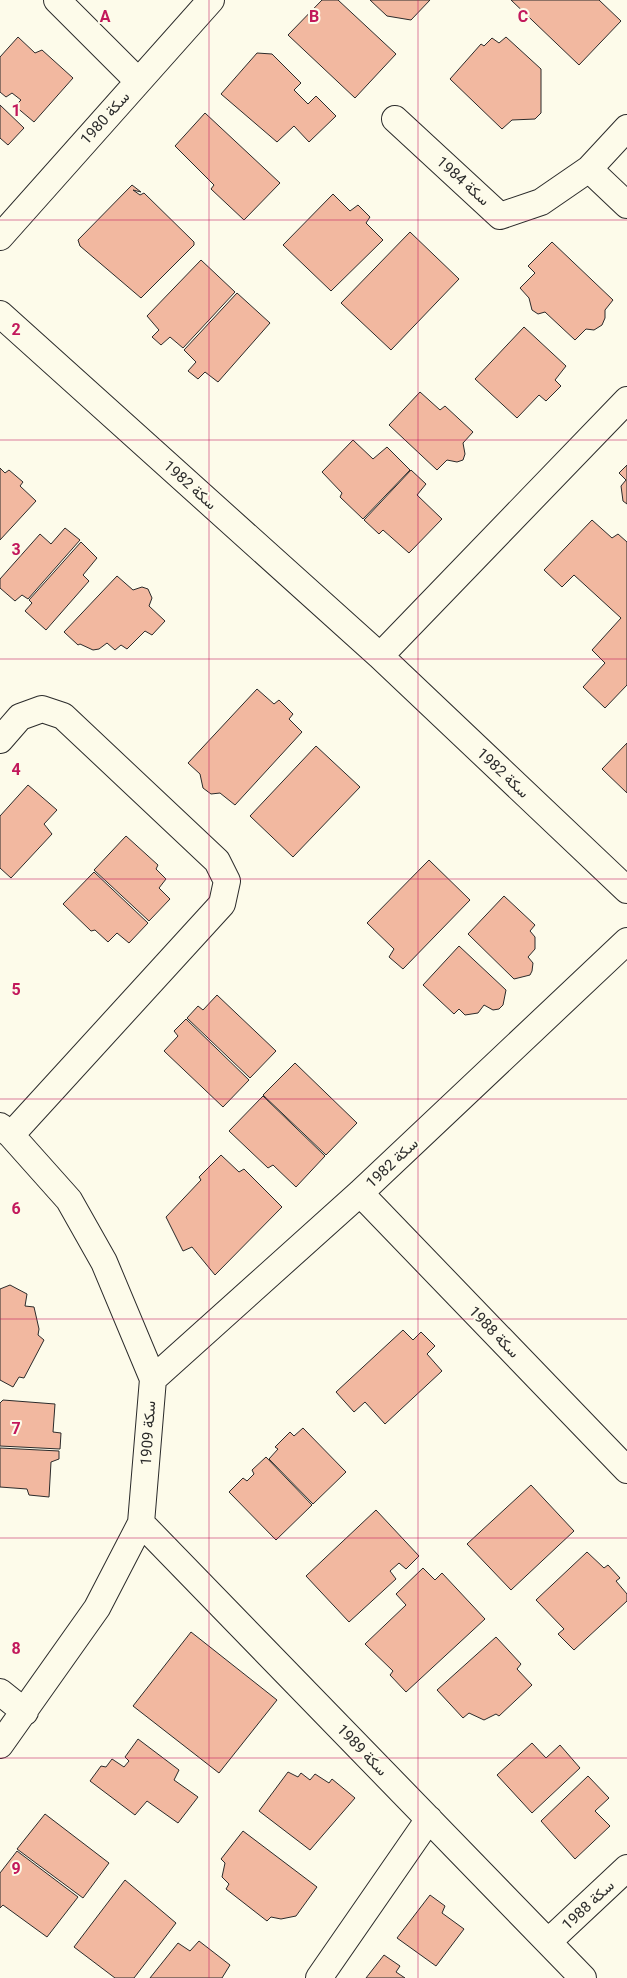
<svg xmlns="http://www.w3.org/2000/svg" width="627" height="1978" font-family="Roboto,Vazirmatn,sans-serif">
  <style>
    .building { fill: #f2b8a0; stroke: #2b2b2b }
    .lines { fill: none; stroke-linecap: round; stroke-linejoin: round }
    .street-casing { stroke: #2b2b2b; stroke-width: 28 }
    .street { stroke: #fdfbea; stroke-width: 26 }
    .grid { fill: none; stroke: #c2185b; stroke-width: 1; stroke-opacity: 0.55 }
    .labels { text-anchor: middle; stroke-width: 4; stroke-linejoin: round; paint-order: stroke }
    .street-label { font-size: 15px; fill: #2b2b2b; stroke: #fdfbea }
    .grid-label { font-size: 16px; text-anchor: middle; font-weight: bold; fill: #c2185b; stroke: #fdfbea; stroke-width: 4; stroke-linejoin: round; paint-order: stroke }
  </style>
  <rect width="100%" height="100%" fill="#fdfbea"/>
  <!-- building -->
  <path class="building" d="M322 0H338L396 54 355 98 288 35Z
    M370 0H430L411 20 387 16Z
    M511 0H599L621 21 579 65Z
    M18 37 35 53 42 50 73 78 34 122 15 106 21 100 12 93 6 97 0 92V57Z
    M506 37 541 69V113L535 119 512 120 502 129 450 79 481 44 484 46 492 38 499 43Z
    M257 53 272 54 301 83 294 90 308 104 316 96 336 116 309 142 294 126 277 142 221 94Z
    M0 105 24 128 8 145 0 138Z
    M205 113 280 183 244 220 211 189 214 185 175 146Z
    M132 185 141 192 133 190 140 195 144 193 194 242V245L141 298 80 246 78 240Z
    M333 194 350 211 358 205 370 217 366 223 383 240 331 291 283 245Z
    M410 232 459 279 391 350 341 303Z
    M552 242 613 300 605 310V318L602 325 594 330 586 329 575 340 545 312 538 314 532 310 529 298 520 288 535 273 528 266Z
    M201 260 235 292 183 348 170 337 161 345 152 337 159 330 147 316Z
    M237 293 270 323 218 382 205 372 198 379 188 371 196 362 184 350Z
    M524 327 566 366 555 380 561 386 546 401 539 395 517 418 475 379Z
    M420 392 440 410 445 406 473 432 463 443 465 454 463 460 457 462 447 460 437 470 389 425Z
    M353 440 373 459 387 447 410 470 363 519 340 497 342 493 322 472Z
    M627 465V504L623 501 621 486 626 480 619 473Z
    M0 468 5 473 9 470 23 482 20 486 36 501 0 540Z
    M411 470 426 484 417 495 442 519 409 553 383 530 379 534 364 520Z
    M592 520 612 538 618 534 627 542V685L605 708 583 687 605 663 592 650 621 618 574 575 562 587 544 570Z
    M65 528 80 540 28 599 22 595 15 601 0 588V579L40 534 51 544Z
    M81 542 97 558 83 575 89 581 46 630 25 611 32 603 29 600Z
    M117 576 133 590 142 587 148 589 152 598 149 606 165 621 152 635 145 631 127 649 121 645 115 650 107 643 99 649 93 650 80 644 78 645 64 632Z
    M257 689 274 704 279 700 293 714 289 719 302 732 235 805 220 793 211 794 203 788 200 774 188 763Z
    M627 743V793L602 769Z
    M316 746 360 787 293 857 250 816Z
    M28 785 57 810 44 824 52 834 11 878 0 868V816Z
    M126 836 158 865 156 869 166 879 159 888 170 899 149 921 94 870Z
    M429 860 470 900 403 969 389 957 394 949 367 923Z
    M94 872 148 923 129 943 117 933 108 942 95 930 91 931 63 904Z
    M504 896 535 925 530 931 535 937V949L528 957 533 963 532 971 530 975 514 979 468 934Z
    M459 946 506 990 503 1005 499 1009 493 1010 484 1005 478 1013 465 1015 459 1009 454 1014 423 985Z
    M217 995 276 1051 250 1078 187 1018 198 1006 203 1010Z
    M186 1019 249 1080 223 1107 164 1051 178 1036 174 1031Z
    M295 1063 357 1123 326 1155 263 1095Z
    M263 1096 325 1156 296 1187 273 1165 268 1168 229 1131Z
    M221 1155 239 1172 244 1169 282 1207 215 1275 192 1247 183 1251 166 1217 201 1180 199 1177Z
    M10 1285 27 1294 25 1306 34 1307 39 1329 38 1335 44 1340 24 1378 19 1377 13 1387 0 1380V1289Z
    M403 1330 413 1340 421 1332 435 1346 427 1354 442 1371 385 1424 365 1402 354 1412 336 1392Z
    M3 1400 55 1404 53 1432 61 1433 60 1449 0 1446V1403Z
    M303 1428 346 1472 313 1504 269 1459 278 1449 275 1447 290 1432 294 1436Z
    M0 1448 59 1451V1459L51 1462 49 1497 29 1495 27 1489 0 1487Z
    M266 1457 312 1505 276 1540 229 1492 243 1478 247 1481 254 1474 252 1470Z
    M531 1485 574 1531 511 1590 467 1544Z
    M376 1510 419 1556 406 1569 399 1563 390 1571 396 1579 349 1622 306 1576Z
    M587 1552 604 1568 608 1565 620 1578 616 1581 627 1594V1601L574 1650 558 1634 564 1629 536 1600Z
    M423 1568 435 1580 442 1573 485 1619 406 1692 390 1675 393 1671 365 1644 406 1605 396 1594Z
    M191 1632 277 1700 219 1773 133 1706Z
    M496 1637 521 1664 517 1669 532 1685 499 1716 496 1714 484 1720 469 1713 463 1718 437 1690Z
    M138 1739 179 1770 174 1780 198 1797 178 1823 147 1801 135 1815 90 1781 101 1766 106 1767 112 1759 124 1767 129 1761 125 1757Z
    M532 1743 546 1758 560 1745 580 1768 532 1813 497 1775Z
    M288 1772 298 1777 301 1773 310 1780 315 1774 329 1783 332 1779 355 1798 310 1850 259 1811Z
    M588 1776 609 1798 595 1811 610 1826 575 1859 541 1821Z
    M45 1814 109 1863 83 1898 17 1849Z
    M243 1831 317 1887 296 1916 281 1919 271 1917 267 1921 226 1889 229 1884 222 1877 225 1863 221 1859Z
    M17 1851 78 1897 47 1937 3 1905 0 1908V1873Z
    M125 1880 176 1923 134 1978H115L74 1947Z
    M430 1895 445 1906 442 1913 464 1929 436 1966 397 1938Z
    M199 1941 230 1965 222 1978H150L178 1943 190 1951Z
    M384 1955 400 1966 396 1972 405 1978H366Z"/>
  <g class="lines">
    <defs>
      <path id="street" d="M57 0 138 81
        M395 119 500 216 541 202 589 169 627 128
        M589 169 627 205
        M0 237 211 0
        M0 314 380 656 627 890
        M380 656 627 400
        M0 740 20 717 42 709 63 716 217 861 227 881 222 904 11 1135
        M0 1126 11 1135 69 1200 104 1262 153 1379 141 1523 97 1608 0 1745
        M360 1193 627 1470
        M153 1379 360 1193 627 941
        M141 1523 583 1978
        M0 1692 25 1712
        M548 1942 627 1868
        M319 1978 429 1819"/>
    </defs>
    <!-- street casing -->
    <use href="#street" class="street-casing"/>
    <!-- street -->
    <use href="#street" class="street"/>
  </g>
  <!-- grid -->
  <path class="grid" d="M209 0V1978M418 0V1978M0 220H627M0 440H627M0 659H627M0 879H627M0 1099H627M0 1319H627M0 1538H627M0 1758H627"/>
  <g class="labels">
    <!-- street labels -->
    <g class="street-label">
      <text transform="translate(105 118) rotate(-48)" y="5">سكة 1980</text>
      <text transform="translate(463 181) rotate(42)" y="5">سكة 1984</text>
      <text transform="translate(190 485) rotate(42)" y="5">سكة 1982</text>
      <text transform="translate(503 773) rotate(43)" y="5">سكة 1982</text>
      <text transform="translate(392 1163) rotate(-43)" y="5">سكة 1982</text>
      <text transform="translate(494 1332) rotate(46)" y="5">سكة 1988</text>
      <text transform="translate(148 1433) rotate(-86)" y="5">سكة 1909</text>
      <text transform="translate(362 1750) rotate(46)" y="5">سكة 1989</text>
      <text transform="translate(588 1905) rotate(-43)" y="5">سكة 1988</text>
    </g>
  </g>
  <g class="grid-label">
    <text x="105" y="22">A</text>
    <text x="314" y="22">B</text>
    <text x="523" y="22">C</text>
    <text x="16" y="116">1</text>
    <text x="16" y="335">2</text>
    <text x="16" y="555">3</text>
    <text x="16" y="775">4</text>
    <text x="16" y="995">5</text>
    <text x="16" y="1214">6</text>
    <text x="16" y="1434">7</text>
    <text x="16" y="1654">8</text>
    <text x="16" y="1874">9</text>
  </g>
</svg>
